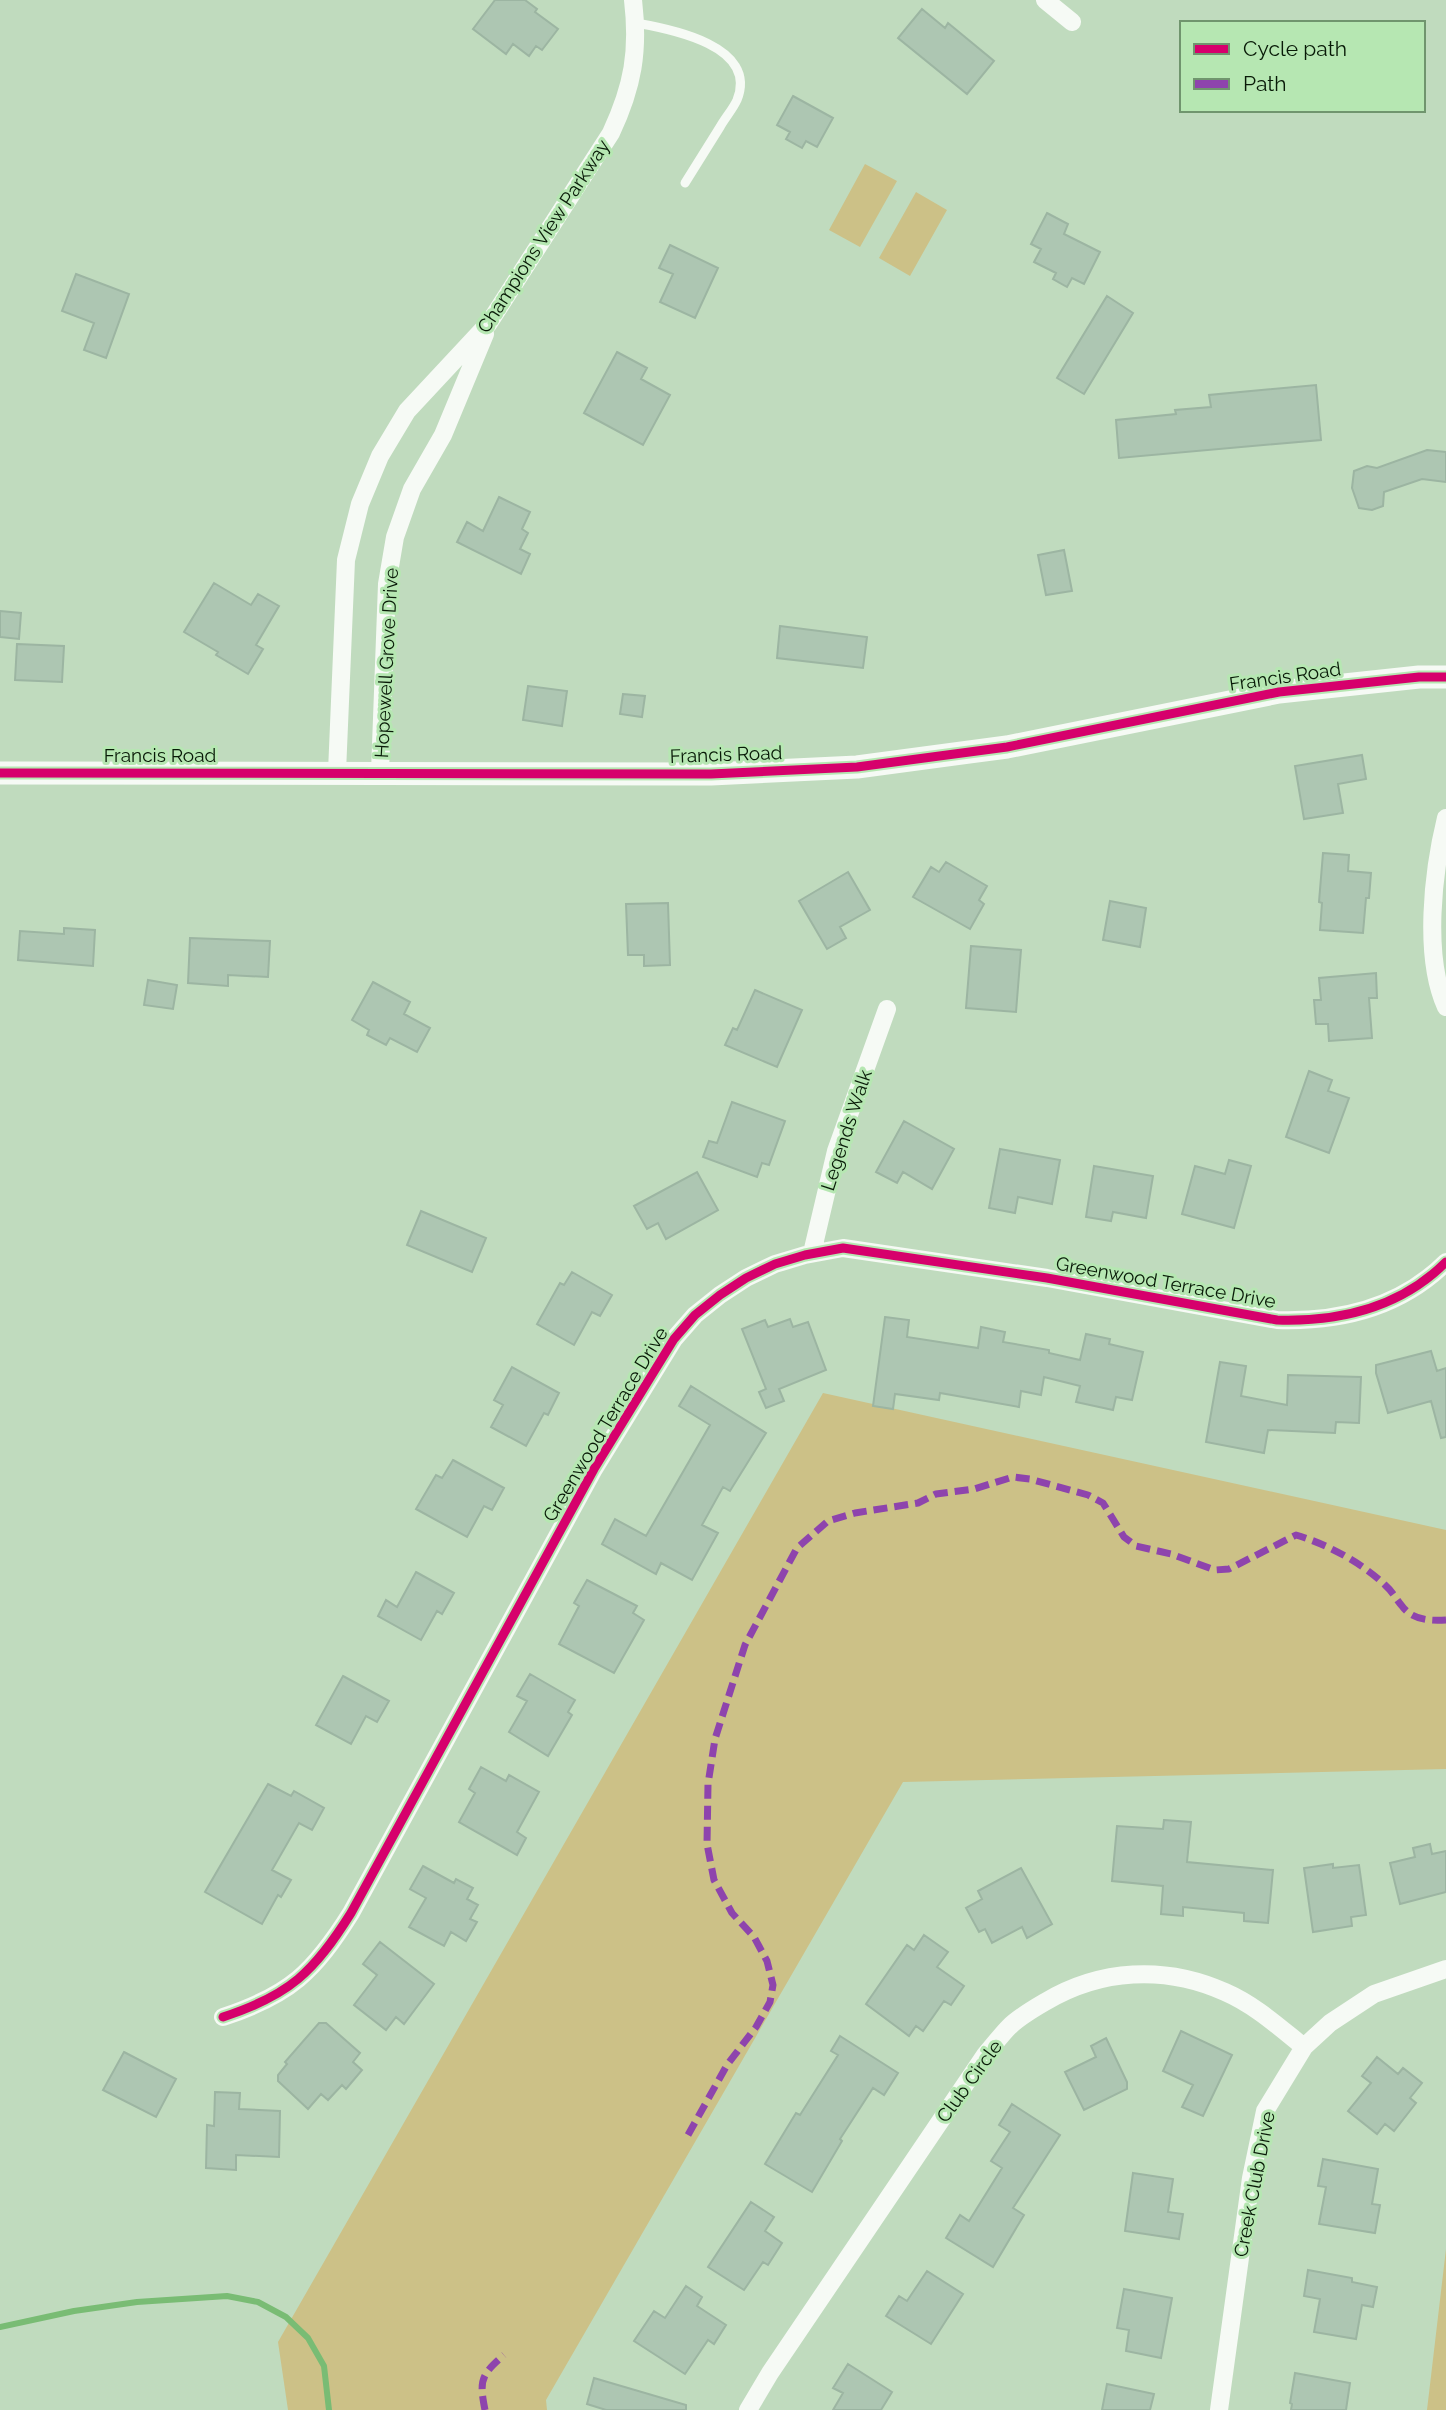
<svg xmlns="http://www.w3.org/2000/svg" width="1446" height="2410" font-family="Raleway,sans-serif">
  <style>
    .green { fill: #ccc187 }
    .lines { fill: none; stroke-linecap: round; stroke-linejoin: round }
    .stream { stroke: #79bc74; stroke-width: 6 }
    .building { fill: #adc6b2; stroke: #9cb5a2; stroke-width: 2 }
    .service { stroke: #f6faf5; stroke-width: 9 }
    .minor { stroke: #f6faf5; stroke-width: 18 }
    .tertiary { stroke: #f6faf5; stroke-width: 23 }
    .quiet { stroke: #8e44ad; stroke-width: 7; stroke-dasharray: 14 7; stroke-linecap: butt }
    .cycleway-casing { stroke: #b6e7b2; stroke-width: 13 }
    .cycleway { stroke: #d6006c; stroke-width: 9 }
    .labels { text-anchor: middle; stroke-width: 6; stroke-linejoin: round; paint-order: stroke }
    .street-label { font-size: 19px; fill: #081a07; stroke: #b6e7b2 }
  </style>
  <rect width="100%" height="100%" fill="#c0dbbe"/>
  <!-- green -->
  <path class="green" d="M865 164 897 181 860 247 829 230Z
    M916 192 947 210 910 276 879 258Z
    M823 1393 1446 1530V1769L903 1782 546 2400 547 2410H288L278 2342Z
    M1446 2249V2410H1427Z"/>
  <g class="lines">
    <!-- stream -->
    <path class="stream" d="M0 2327 74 2311 137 2302 227 2296 258 2302 286 2317 308 2338 324 2366 329 2410"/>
  </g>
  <!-- building -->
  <path class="building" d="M495 0H525L537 9 535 12 558 29 542 50 536 46 529 56 513 44 506 54 473 29Z
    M922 9 945 28 948 23 994 61 967 94 898 38Z
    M793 96 833 118 817 147 806 141 802 148 786 139 790 132 777 125Z
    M1047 213 1068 224 1064 234 1100 252 1084 284 1072 278 1067 287 1053 279 1056 273 1034 262 1041 249 1031 244Z
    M670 245 718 268 695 318 660 302 673 274 659 268Z
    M76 274 129 294 106 358 84 350 94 323 62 311Z
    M1107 296 1133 313 1084 394 1057 378Z
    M617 352 647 368 641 379 670 395 643 445 584 413Z
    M1316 385 1321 440 1119 458 1116 420 1176 414 1175 410 1211 407 1209 395Z
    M1427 450 1446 452V482L1422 479 1384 492 1383 506 1372 510 1359 508 1352 488 1354 471 1367 466 1377 468Z
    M499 497 530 512 522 529 528 533 520 549 530 554 521 574 457 542 467 522 483 531Z
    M1064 550 1072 591 1046 595 1038 555Z
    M214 583 251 605 258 594 279 606 256 645 263 649 248 674 216 655 218 652 184 632Z
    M0 611 21 613 19 639 0 637Z
    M780 626 867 637 863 668 777 658Z
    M17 644 64 646 62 682 15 680Z
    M528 686 567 691 562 726 523 720Z
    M623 694 645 696 642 717 620 714Z
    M1362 755 1366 779 1338 784 1343 813 1304 819 1295 766Z
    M1323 853 1349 855 1348 871 1371 873 1369 898H1366L1363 933 1320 930 1322 903 1319 902Z
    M946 862 987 886 979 900 984 904 970 929 913 897 931 867 939 872Z
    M848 872 870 910 840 927 846 938 827 949 799 901Z
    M1110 901 1146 908 1140 947 1103 940Z
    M668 903 670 965 644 966V955H628L626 904Z
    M64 928 95 930 93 966 18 960 20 931 64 934Z
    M190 938 270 941 268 977 228 975V986L188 983Z
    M971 946 1021 950 1016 1012 966 1008Z
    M1376 973 1377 998H1369L1372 1038 1329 1041 1328 1024H1316L1314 1000H1321L1319 978Z
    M148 980 177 985 173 1009 144 1005Z
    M373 982 410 1002 404 1014 430 1028 417 1052 390 1038 386 1045 367 1035 369 1030 352 1020Z
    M755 990 802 1010 777 1067 725 1045 733 1028 737 1030Z
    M1309 1071 1332 1080 1328 1091 1349 1098 1329 1153 1286 1137Z
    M732 1102 785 1121 769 1165 762 1163 757 1177 703 1157 709 1141 717 1143Z
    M904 1121 954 1149 932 1189 903 1172 897 1183 876 1172Z
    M1000 1149 1060 1160 1052 1204 1018 1197 1015 1213 989 1208Z
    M1229 1160 1251 1166 1234 1228 1182 1214 1195 1166 1225 1174Z
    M1094 1166 1153 1176 1146 1218 1113 1212 1111 1221 1086 1217Z
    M697 1172 718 1210 666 1239 658 1223 647 1229 634 1206Z
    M421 1211 486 1238 472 1272 407 1245Z
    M572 1272 612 1295 600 1316 592 1312 574 1345 537 1324 560 1283 564 1285Z
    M885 1317 909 1320 907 1337 978 1348 981 1327 1005 1332 1003 1342 1049 1350V1353L1080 1360 1086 1334 1110 1339 1109 1344 1143 1352 1132 1400 1116 1397 1113 1410 1076 1402 1080 1386 1044 1377 1041 1395 1021 1391 1019 1407 940 1393 939 1400 895 1394 893 1409 873 1406Z
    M790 1319 793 1327 808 1322 826 1370 779 1389 784 1401 766 1408 759 1392 766 1389 742 1329 765 1320 768 1327Z
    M1431 1351 1437 1371 1446 1368V1437L1441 1438 1431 1401 1388 1413 1376 1373V1365Z
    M1220 1362 1246 1366 1241 1396 1287 1405 1288 1375 1361 1377 1359 1423 1336 1422 1335 1433 1268 1430 1264 1453 1206 1442Z
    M512 1367 559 1393 548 1415 544 1413 526 1446 491 1427 503 1405 494 1400Z
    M691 1386 766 1433 730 1491 723 1487 702 1525 718 1533 692 1580 661 1563 656 1574 602 1544 615 1519 646 1536 710 1425 679 1406Z
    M453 1460 504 1488 492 1510 484 1506 467 1537 416 1509 436 1475 442 1478Z
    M416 1572 454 1593 442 1614 437 1611 421 1640 378 1616 386 1600 397 1607Z
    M587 1580 637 1606 633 1613 644 1620 614 1673 559 1644 579 1606 574 1603Z
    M530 1674 575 1700 568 1712 572 1715 548 1756 509 1732 527 1701 517 1696Z
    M343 1676 389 1701 377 1722 366 1716 351 1744 316 1725Z
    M481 1767 506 1781 509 1775 539 1792 517 1832 526 1838 517 1855 459 1822 475 1793 469 1789Z
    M268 1784 291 1796 294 1791 324 1808 312 1830 299 1823 272 1870 291 1880 281 1897 278 1895 262 1924 205 1892Z
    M1164 1820 1191 1822 1187 1862 1273 1870 1268 1923 1244 1921V1913L1183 1907V1916L1161 1914 1163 1886 1112 1881 1117 1826 1163 1829Z
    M1430 1844 1432 1854 1446 1851V1892L1400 1904 1390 1863 1415 1857 1413 1848Z
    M1333 1864V1868L1359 1865 1366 1915 1351 1917 1352 1926 1313 1932 1304 1868Z
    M423 1866 454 1883 456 1879 473 1888 467 1899 478 1905 470 1919 477 1922 466 1941 451 1932 444 1946 409 1927 426 1898 410 1889Z
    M1021 1868 1052 1924 1027 1938 1022 1927 992 1943 985 1929 979 1932 966 1908 982 1899 978 1891Z
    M924 1935 948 1952 937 1967 964 1986 951 2005 944 2001 923 2031 916 2026 909 2036 866 2004 907 1945 914 1950Z
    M380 1942 434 1984 404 2024 396 2017 386 2030 354 2005 377 1975 363 1964Z
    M319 2023H326L360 2053 353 2062 362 2070 346 2089 342 2085 328 2100 321 2094 308 2109 278 2081V2075L287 2064 285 2062Z
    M1181 2031 1232 2055 1203 2116 1182 2107 1193 2085 1163 2071Z
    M840 2036 898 2073 884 2095 873 2088 840 2139 842 2141 812 2192 765 2164 796 2113 800 2115 838 2055 831 2051Z
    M1106 2038 1127 2082V2089L1084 2110 1065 2072 1096 2057 1091 2046Z
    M124 2052 176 2079 156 2117 103 2090Z
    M1377 2057 1398 2074 1403 2068 1422 2083 1410 2098 1416 2103 1394 2131 1385 2124 1377 2134 1348 2111 1371 2083 1362 2076Z
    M215 2092 240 2093 239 2109 280 2111 279 2157 236 2155V2170L206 2168 207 2125 214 2126Z
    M1012 2104 1060 2135 1013 2208 1024 2215 993 2267 946 2238 960 2215 969 2221 1002 2168 991 2161 1010 2132 999 2125Z
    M1323 2159 1378 2169 1372 2204 1380 2205 1375 2233 1319 2224 1326 2187 1318 2186Z
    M1133 2173 1173 2179 1168 2212 1183 2214 1179 2239 1125 2231Z
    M751 2202 774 2217 765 2231 782 2243 768 2265 763 2262 744 2290 708 2267Z
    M1308 2270 1352 2278V2282L1377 2287 1373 2307 1362 2305 1356 2339 1314 2332 1320 2299 1304 2296Z
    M927 2271 963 2294 931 2344 886 2316 899 2296 907 2301Z
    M686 2286 702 2297 697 2306 726 2325 714 2344 708 2340 685 2374 634 2341 654 2311 665 2318Z
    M1124 2289 1172 2298 1161 2358 1126 2351 1129 2330 1117 2328Z
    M848 2364 892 2392 881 2410H833L843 2393 833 2388Z
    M1295 2373 1350 2383 1346 2410H1291L1292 2404 1290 2403Z
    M594 2378 686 2405V2410H606L587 2404Z
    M1107 2384 1154 2394 1150 2410H1102Z"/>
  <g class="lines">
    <!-- service -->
    <path class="service" d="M636 23C671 29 759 46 737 100 733 109 725 118 720 127 708 146 697 164 685 183"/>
    <!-- minor -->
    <path class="minor" d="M1045 0 1072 22
      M337 772 346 560 360 504 380 456 407 411 489 323 611 133C633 86 639 51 633 0
      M380 772 387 584 395 537 412 489 443 435 485 334
      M1446 818C1433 871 1423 956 1446 1007
      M812 1253 836 1151 887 1009
      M223 2017C290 1995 314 1972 351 1913L594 1469 674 1339 695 1315 720 1295 746 1278 775 1264 805 1255 843 1248 1047 1278 1277 1320C1340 1322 1400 1308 1446 1262
      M748 2410 770 2373 985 2055C993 2046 1001 2035 1009 2027 1019 2017 1033 2009 1045 2002 1100 1969 1165 1965 1225 1992 1255 2005 1279 2027 1304 2047
      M1219 2410 1251 2178 1265 2111 1304 2047 1330 2023 1374 1994 1446 1969"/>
    <!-- tertiary -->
    <path class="tertiary" d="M0 773 711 774 857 767 1007 747 1279 692 1419 677H1446"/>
    <!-- quiet -->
    <path class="quiet" d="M688 2135 727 2065 756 2027 770 2002 773 1985 767 1961 754 1937 732 1913 714 1880 707 1844 708 1784 715 1739 745 1645 797 1548 828 1521 855 1513 918 1503 936 1494 974 1489 1013 1477 1030 1479 1088 1495 1103 1503 1124 1537 1136 1546 1171 1554 1215 1570 1229 1569 1296 1535C1327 1544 1362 1563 1385 1585 1392 1591 1396 1599 1402 1606 1412 1620 1430 1621 1446 1620
      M485 2410C479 2380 481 2375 504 2355"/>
    <defs>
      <path id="cycleway" d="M0 773 711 774 857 767 1007 747 1279 692 1419 677H1446
        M223 2017C290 1995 314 1972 351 1913L594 1469 674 1339 695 1315 720 1295 746 1278 775 1264 805 1255 843 1248 1047 1278 1277 1320C1340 1322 1400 1308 1446 1262"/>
    </defs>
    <!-- cycleway casing -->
    <use href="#cycleway" class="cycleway-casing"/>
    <!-- cycleway -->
    <use href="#cycleway" class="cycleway"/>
  </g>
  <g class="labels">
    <!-- street labels -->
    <g class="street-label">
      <text transform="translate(543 236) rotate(-57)" y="7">Champions View Parkway</text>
      <text transform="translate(386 663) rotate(-87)" y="7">Hopewell Grove Drive</text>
      <text transform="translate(1285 676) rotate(-8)" y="7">Francis Road</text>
      <text transform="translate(726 754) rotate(-2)" y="7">Francis Road</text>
      <text x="160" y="762">Francis Road</text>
      <text transform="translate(846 1130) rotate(-72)" y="7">Legends Walk</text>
      <text transform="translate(1166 1282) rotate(10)" y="7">Greenwood Terrace Drive</text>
      <text transform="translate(605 1424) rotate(-59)" y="7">Greenwood Terrace Drive</text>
      <text transform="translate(969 2081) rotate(-54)" y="7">Club Circle</text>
      <text transform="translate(1254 2184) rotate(-79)" y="7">Creek Club Drive</text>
    </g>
  </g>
  <!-- legend -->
  <rect x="1180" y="21" width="245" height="91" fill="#b6e7b2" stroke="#70956e" stroke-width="2"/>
  <rect x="1194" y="44" width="35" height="10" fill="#d6006c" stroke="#70956e" stroke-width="2"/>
  <text x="1243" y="56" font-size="21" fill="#081a07">Cycle path</text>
  <rect x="1194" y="79" width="35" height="10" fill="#8e44ad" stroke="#70956e" stroke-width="2"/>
  <text x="1243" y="91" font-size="21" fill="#081a07">Path</text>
</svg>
